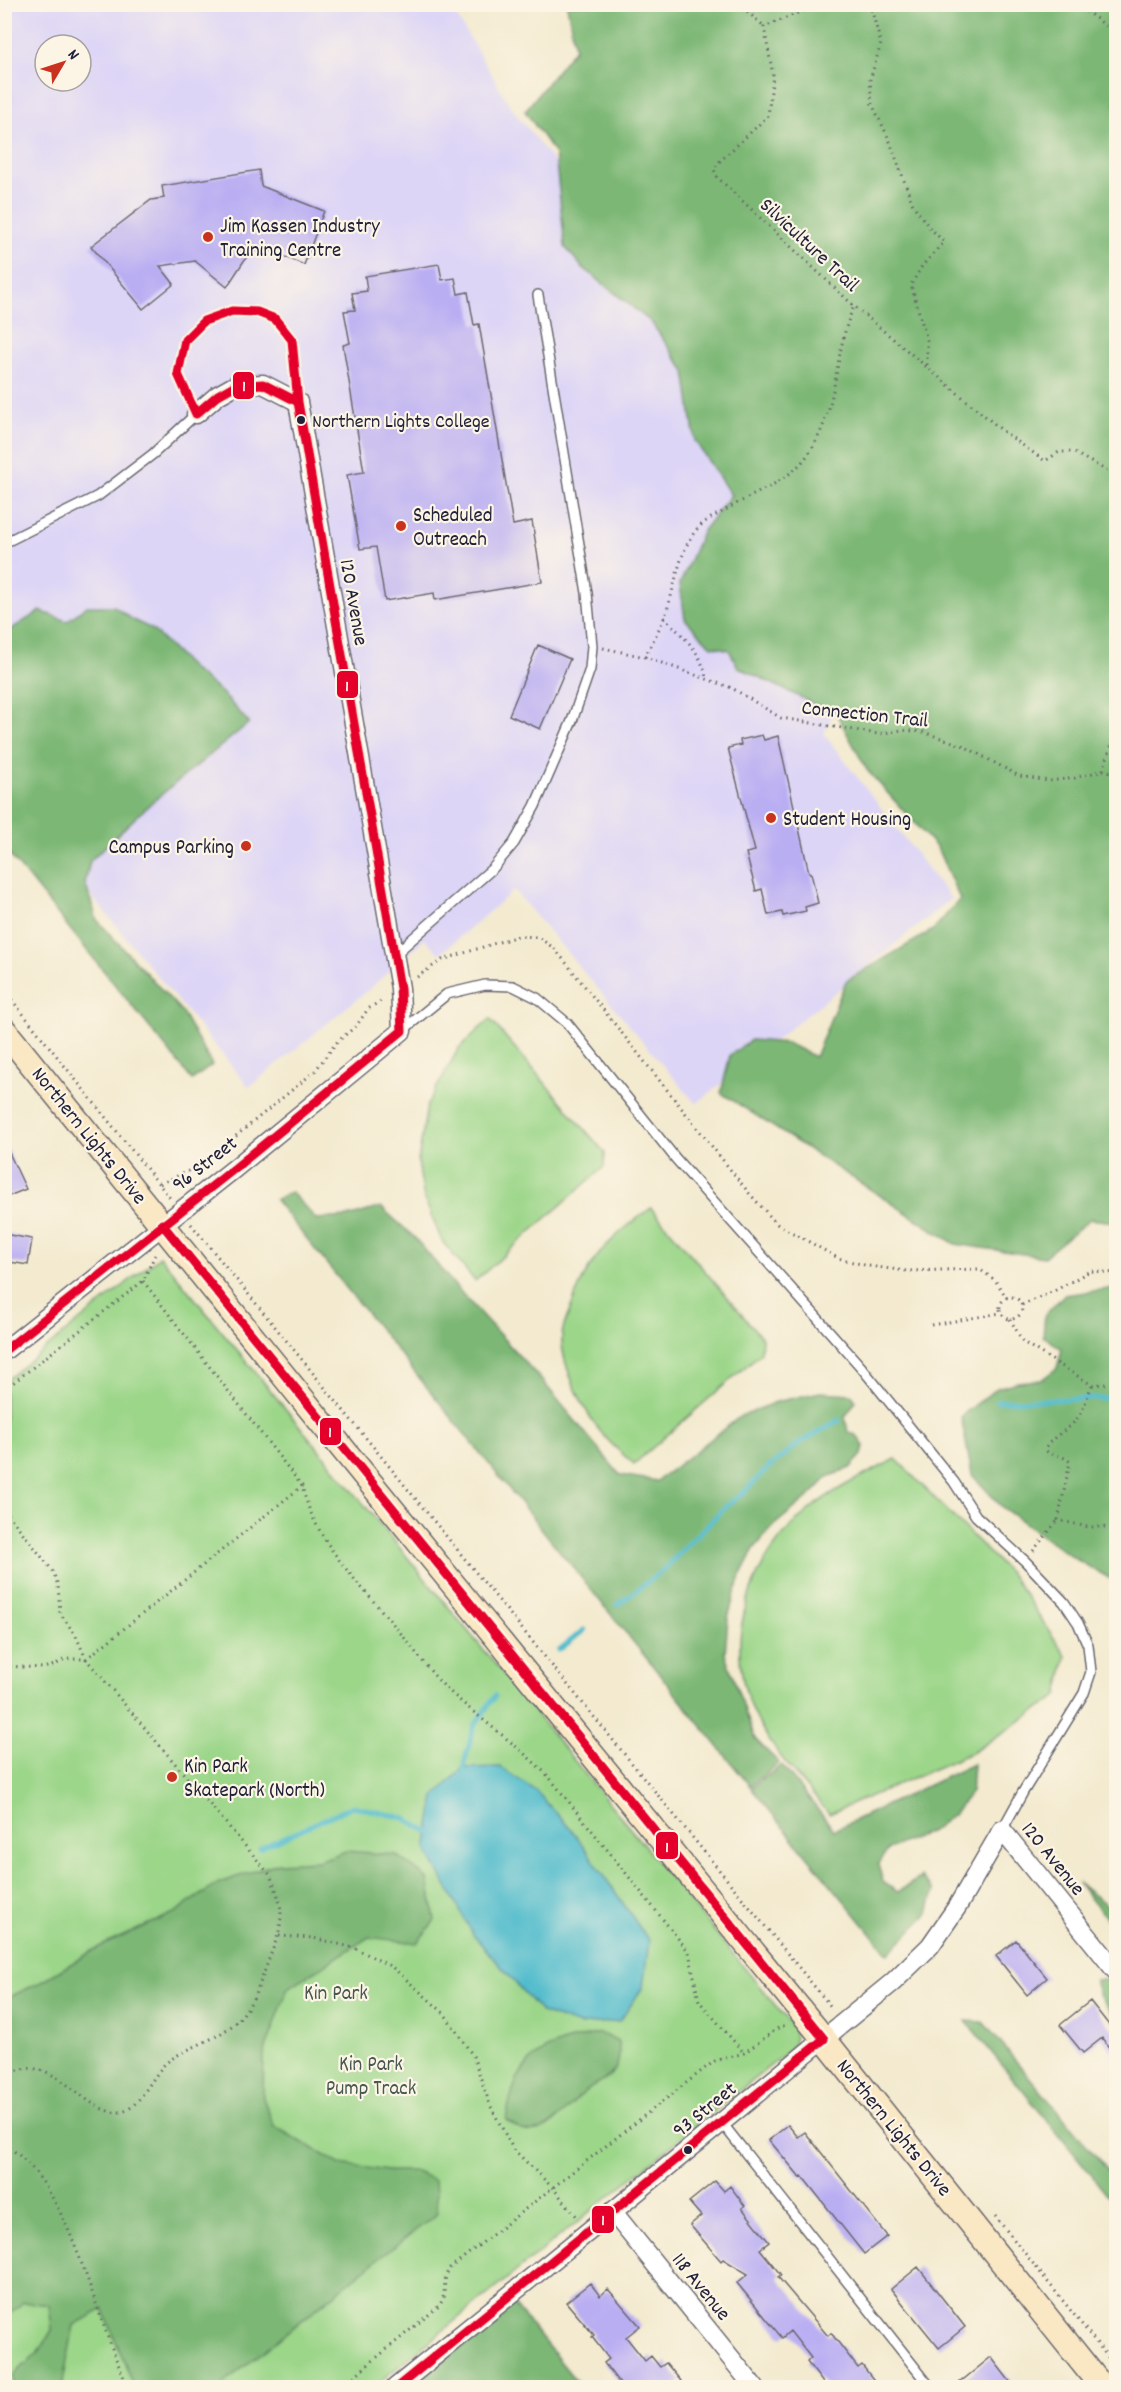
<svg xmlns="http://www.w3.org/2000/svg" width="1121" height="2392" font-family="Dekko,sans-serif">
  <style>
    .built { fill: #ddd5f6; fill-rule: evenodd }
    .green { fill: #9bd689; stroke: #5e7c62; stroke-width: 1.5 }
    .forest { fill: #7cb775; stroke: #4f6c58; stroke-width: 1.5 }
    .water { fill: #51bccc; stroke: #3a6f84; stroke-width: 1.5 }
    .lines { fill: none; stroke-linecap: round; stroke-linejoin: round }
    .stream { stroke: #51bccc; stroke-width: 5 }
    .building { fill: #baaef3 }
    .service-casing { stroke: #6b686f; stroke-width: 12 }
    .minor-casing { stroke: #6b686f; stroke-width: 21 }
    .secondary-casing { stroke: #6b686f; stroke-width: 27 }
    .path { stroke: #6b686f; stroke-width: 3; stroke-dasharray: 1.5 4.5; stroke-linecap: butt }
    .service { stroke: #fff; stroke-width: 9 }
    .minor { stroke: #fff; stroke-width: 18 }
    .secondary { stroke: #fae7c3; stroke-width: 24 }
    .bus-1-casing { stroke: #fcf5e5; stroke-width: 14 }
    .bus-1 { stroke: #e4002b; stroke-width: 9 }
    .poi-dot { fill: #c8321e; stroke: #fcf5e5; stroke-width: 2 }
    .bus-dot { fill: #22223b; stroke: #fcf5e5; stroke-width: 2 }
    .labels { text-anchor: middle; stroke-width: 4.5; stroke-linejoin: round; paint-order: stroke }
    .bus-label { font-size: 20px; fill: #22223b; stroke: #fcf5e5; text-anchor: start }
    .poi-label { font-size: 21px; fill: #22223b; stroke: #fcf5e5; text-anchor: start }
    .street-label { font-size: 21px; fill: #22223b; stroke: #fcf5e5 }
    .park-label { font-size: 21px; fill: #465852; stroke: #fcf5e5 }
    .line-badge { stroke: #fcf5e5; stroke-width: 2 }
    .badge-label { font-size: 16px; text-anchor: middle; font-weight: bold; fill: #fff }
  </style>
  <rect width="100%" height="100%" fill="#fcf5e5"/>
  <filter id="ink" filterUnits="userSpaceOnUse"><feTurbulence type="fractalNoise" baseFrequency=".0167" numOctaves="2"/><feDisplacementMap in="SourceGraphic" scale="12" xChannelSelector="R" yChannelSelector="G"/><feConvolveMatrix kernelMatrix="1 2 1 2 8 2 1 2 1" color-interpolation-filters="sRGB"/></filter>
  <filter id="wash" filterUnits="userSpaceOnUse"><feTurbulence type="fractalNoise" baseFrequency=".008" numOctaves="4" result="noise"/><feDisplacementMap in="SourceGraphic" scale="24" xChannelSelector="R" yChannelSelector="G"/><feGaussianBlur stdDeviation="1.35" result="paint"/><feColorMatrix in="noise" values="0 0 0 0 0 0 0 0 0 0 0 0 0 0 0 0 0 1.4 0 .05"/><feComposite in="paint" operator="in"/></filter>
  <g filter="url(#wash)">
    <rect width="100%" height="100%" fill="#f3eacf"/>
    <!-- built -->
    <path class="built" d="M4 5H450L511 107 887 592 824 734 951 899 696 1104 514 890 440 954 425 939 368 990 249 1087 5 791ZM45 45H81V81H45Z"/>
    <!-- green -->
    <path class="green" d="M490 1019 605 1153 604 1167 475 1281 442 1241 424 1198 418 1162 427 1105 459 1048Z
      M651 1208 762 1338 761 1353 634 1464C625 1456 615 1448 607 1439 587 1419 560 1364 562 1336 562 1328 567 1318 570 1310 587 1259 609 1239 651 1208Z
      M160 1256 793 2027C797 2040 794 2045 785 2054L373 2387H5V1381Z
      M896 1459 1013 1577 1066 1656 1058 1696 973 1752 829 1814C803 1782 770 1750 753 1711 721 1639 751 1557 809 1510 835 1488 867 1474 896 1459Z"/>
    <!-- forest -->
    <path class="forest" d="M567 5H1116V1225L1115 1222 1090 1219 1044 1257 955 1244 721 1093 730 1055 751 1040 787 1043 815 1057 846 981 933 930 960 899 937 848 867 770 837 715 738 667 729 650 710 645 685 619 680 584 702 532 731 495 695 441 685 371 651 322 581 266 565 247 555 154 525 111 575 48Z
      M87 606H114L133 620 152 629 193 670 221 692 249 723 150 804 90 861 85 883 97 920 182 1012 212 1065 192 1080 5 849V633L40 611 67 621Z
      M291 1192 316 1219 348 1217 381 1207 414 1237 456 1287 544 1383 620 1475 657 1481 741 1416 776 1402 820 1392 851 1394 856 1401 845 1417 848 1432 856 1435 864 1446 862 1455 850 1468 828 1477 813 1493 773 1526 754 1549 740 1576 728 1618 725 1654 755 1739 779 1763 750 1786 275 1200Z
      M1116 1288V1582L1074 1558 1003 1508 972 1475 961 1416 997 1388 1017 1382 1041 1380 1057 1368 1062 1349 1043 1336 1045 1315 1064 1295Z
      M973 1764 971 1792 953 1815 931 1831 888 1849 878 1865 883 1882 898 1892 921 1877 934 1891 928 1913 888 1954 751 1788 782 1765 834 1830Z
      M346 1851 396 1855 428 1879 435 1920 417 1943 369 1937 288 1988 264 2054 263 2098 274 2126 339 2164 388 2171H414L435 2180 437 2214 378 2259 219 2387H134L103 2309 74 2325 62 2387H15L13 2376 40 2350 52 2330 49 2305 23 2302 5 2319V1999L39 1983 99 1947 174 1913 219 1883 278 1863 318 1861Z
      M1078 1883 1116 1912V1930Z
      M1095 1980H1113L1116 1985V2018L1100 1997Z
      M966 2021 983 2022 1116 2180V2205Z
      M600 2033 618 2042C624 2080 602 2076 579 2097 565 2110 546 2139 522 2130 516 2128 511 2123 506 2120 516 2056 540 2046 600 2033Z
      M512 2302 581 2387 409 2388Z"/>
    <!-- water -->
    <path class="water" d="M500 1767 536 1791 576 1835 649 1941 643 1987 620 2021 580 2025 541 2012 474 1936 426 1849 435 1796 463 1768Z"/>
    <g class="lines">
      <!-- stream -->
      <path class="stream" d="M997 1401 1116 1398
        M617 1605 662 1571 727 1505 742 1494 769 1467 801 1442 839 1420
        M559 1650 584 1630
        M463 1768 474 1726 495 1696
        M260 1848 353 1806 404 1818 429 1832"/>
    </g>
    <g id="blocks">
      <!-- building -->
      <path class="building" d="M259 170 261 186 324 211 304 265 267 249 249 253 227 287 195 261 160 266 174 284 143 309 91 246 151 200 164 198 162 186Z
        M439 264 442 280 455 278 458 294 468 292 474 325 479 324 513 525 532 521 542 582 435 600 434 593 385 601 376 547 360 549 347 475 364 472 343 345 350 343 344 311 355 310 352 293 367 291 365 276Z
        M538 645 570 659 540 729 509 715Z
        M762 735 764 740 778 736 809 873H811L818 903 805 907 806 911 783 916 782 912 768 915 762 889 756 891 746 853 755 851 728 748 741 745 740 740Z
        M4 1142 26 1189 4 1198Z
        M4 1234 32 1239 28 1265 4 1261Z
        M1016 1940 1047 1978 1027 1995 996 1956Z
        M1090 2001 1116 2034V2057L1102 2038 1083 2053 1060 2025Z
        M788 2125 798 2137 805 2132 887 2236 864 2254 802 2176 800 2177 769 2140Z
        M715 2181 724 2191 730 2186 745 2206 742 2208 769 2242 760 2249 781 2275 778 2277 828 2336 831 2333 858 2368 862 2365 880 2388H827L807 2362 811 2358 790 2331 782 2338 737 2283 748 2274 723 2259 721 2261 690 2225 701 2216 689 2202Z
        M918 2267 965 2327 939 2348 891 2289Z
        M590 2283 600 2296 608 2289 640 2326 626 2337 645 2361 651 2356 660 2367 666 2363 681 2381 673 2388H623L604 2363 609 2359 592 2337 594 2335 566 2302Z
        M991 2357 1015 2388H953Z"/>
    </g>
  </g>
  <g filter="url(#ink)">
    <use href="#blocks" fill-opacity="0" stroke="#6b686f" stroke-width="1.5"/>
    <g class="lines">
      <defs>
        <path id="service" d="M4 543 98 496 153 454 196 414 178 374 185 340 204 321 232 311 257 312 275 319 292 340 298 402
          M394 955 493 868 514 843 535 806 572 721 590 669 592 646 587 593 538 295
          M403 1030 447 994 485 985 513 986 537 998 567 1023 676 1159 861 1367 954 1482 976 1516 1026 1562 1064 1602 1078 1623 1088 1645 1091 1672 1084 1693 1023 1792 1002 1830
          M722 2123 931 2388"/>
        <path id="minor" d="M4 1351 234 1169 402 1031 400 988 298 402 263 384 234 386 218 395 196 414
          M613 2212 755 2388
          M395 2388 589 2231 893 1982 930 1946 957 1907 1002 1830 1116 1971"/>
        <path id="secondary" d="M4 1030 347 1454 824 2039 1103 2388"/>
      </defs>
      <!-- service casing -->
      <use href="#service" class="service-casing"/>
      <!-- minor casing -->
      <use href="#minor" class="minor-casing"/>
      <!-- secondary casing -->
      <use href="#secondary" class="secondary-casing"/>
      <!-- path -->
      <path class="path" d="M738 4 764 26
        M820 4 764 27 773 75 768 116 718 163 714 169 716 176 854 306 1004 432 1045 461 1059 452H1073L1116 476
        M870 4 881 44 870 80 872 104 889 139 913 205 929 227 944 242 922 266 911 285 927 340V367
        M1076 4 1116 33
        M664 617C683 637 701 650 706 678
        M603 648 645 657 732 688 781 718 878 734 901 730 923 732 962 745 1019 776 1049 781 1075 778 1103 770 1116 773
        M645 657C651 644 659 630 665 616 675 589 679 547 699 527 705 521 714 516 722 512 752 493 792 482 811 450 840 403 833 353 854 306
        M1103 770 1116 732
        M417 977 442 960 518 936 538 937 555 949 749 1193 777 1224 838 1258 868 1266 907 1271 979 1269 995 1280 1007 1298
        M4 990 170 1198
        M160 1184 188 1171 219 1150 315 1071 336 1043 357 1025 368 1009 384 999
        M191 1224 832 2008
        M143 1281 302 1486C315 1543 362 1586 398 1630 414 1649 430 1673 448 1690 481 1720 518 1745 549 1777L689 1952 699 2001 744 2053
        M1000 1308a11 11 0 1 1 22 0a11 11 0 1 1-22 0Z
        M1022 1305 1054 1291 1090 1271 1116 1273
        M1010 1319 1023 1342 1092 1385 1116 1383
        M931 1325 1001 1313
        M1092 1385C1087 1396 1084 1411 1076 1420 1067 1431 1050 1437 1045 1450 1053 1457 1062 1454 1070 1462L1058 1520 1088 1527H1116
        M4 1390 143 1281 155 1255
        M4 1509 52 1570 58 1585 60 1613 76 1636 86 1659 270 1875C275 1888 281 1900 281 1914 281 1934 274 1944 268 1962 258 1988 251 2013 226 2030 208 2043 183 2049 166 2063 153 2075 138 2110 121 2112 84 2118 50 2042 4 2078
        M1033 1551 1058 1520
        M4 1666 43 1668 55 1665 65 1659H86L302 1486
        M279 1936 313 1938 355 1948 392 1967 444 2013 473 2056 490 2105 513 2149 553 2188 578 2218
        M4 2145C70 2179 95 2323 129 2388
        M995 2216 1116 2367
        M340 2388 439 2306C448 2294 441 2280 450 2268L704 2069 715 2061 744 2053 781 2026H788"/>
      <!-- service -->
      <use href="#service" class="service"/>
      <!-- minor -->
      <use href="#minor" class="minor"/>
      <!-- secondary -->
      <use href="#secondary" class="secondary"/>
      <defs>
        <path id="bus-1" d="M232 311 257 312 275 319 292 340 298 402 263 384 234 386 218 395 196 414 178 374 185 340 204 321Z
          M162 1224 824 2039 396 2388
          M4 1351 234 1169 402 1031 400 988 298 402"/>
      </defs>
      <!-- bus-1 casing -->
      <use href="#bus-1" class="bus-1-casing"/>
      <!-- bus-1 -->
      <use href="#bus-1" class="bus-1"/>
    </g>
  </g>
  <!-- markers -->
  <g class="poi-dot">
    <circle cx="208" cy="237" r="6"/>
    <circle cx="401" cy="526" r="6"/>
    <circle cx="771" cy="818" r="6"/>
    <circle cx="246" cy="846" r="6"/>
    <circle cx="172" cy="1777" r="6"/>
  </g>
  <g class="bus-dot">
    <circle cx="301" cy="420" r="5"/>
    <circle cx="688" cy="2150" r="5"/>
  </g>
  <g class="labels">
    <!-- bus labels -->
    <g class="bus-label">
      <text x="312" y="427">Northern Lights College</text>
    </g>
    <!-- poi labels -->
    <g class="poi-label">
      <text x="220" y="232">Jim Kassen Industry<tspan x="220" dy="24">Training Centre</tspan></text>
      <text x="413" y="521">Scheduled<tspan x="413" dy="24">Outreach</tspan></text>
      <text x="783" y="825">Student Housing</text>
      <text x="234" y="853" text-anchor="end">Campus Parking</text>
      <text x="184" y="1772">Kin Park<tspan x="184" dy="24">Skatepark (North)</tspan></text>
    </g>
    <!-- street labels -->
    <g class="street-label">
      <text transform="translate(810 244) rotate(43)" y="7">Silviculture Trail</text>
      <text transform="translate(355 602) rotate(80)" y="7">120 Avenue</text>
      <text transform="translate(865 713) rotate(6)" y="7">Connection Trail</text>
      <text transform="translate(90 1135) rotate(51)" y="7">Northern Lights Drive</text>
      <text transform="translate(204 1163) rotate(-38)" y="7">96 Street</text>
      <text transform="translate(1054 1858) rotate(51)" y="7">120 Avenue</text>
      <text transform="translate(704 2109) rotate(-39)" y="7">93 Street</text>
      <text transform="translate(895 2127) rotate(51)" y="7">Northern Lights Drive</text>
      <text transform="translate(702 2286) rotate(51)" y="7">118 Avenue</text>
    </g>
    <!-- park labels -->
    <g class="park-label">
      <text x="336" y="1999">Kin Park</text>
      <text x="371" y="2070">Kin Park<tspan x="371" dy="24">Pump Track</tspan></text>
    </g>
  </g>
  <g class="line-badge">
    <rect x="232" y="371" width="23" height="29" rx="6" fill="#e4002b"/>
    <rect x="336" y="670" width="23" height="29" rx="6" fill="#e4002b"/>
    <rect x="319" y="1417" width="23" height="29" rx="6" fill="#e4002b"/>
    <rect x="655" y="1831" width="24" height="29" rx="6" fill="#e4002b"/>
    <rect x="591" y="2205" width="24" height="29" rx="6" fill="#e4002b"/>
  </g>
  <g class="badge-label">
    <text x="244" y="391">1</text>
    <text x="347" y="691">1</text>
    <text x="330" y="1437">1</text>
    <text x="667" y="1852">1</text>
    <text x="603" y="2225">1</text>
  </g>
  <!-- margin -->
  <rect width="1121" height="2392" fill="none" stroke="#fcf5e5" stroke-width="24"/>
  <!-- north arrow -->
  <g transform="translate(63 63) rotate(51)"><circle r="28" fill="#fcf5e5" stroke="#a5a1a1" stroke-width="1.5"/>
  <path d="M0-4.5L10 22L0 15L-10 22Z" fill="#c8321e"/>
  <text y="-9" font-size="16" font-weight="bold" text-anchor="middle" fill="#22223b">N</text>
  </g>
</svg>
